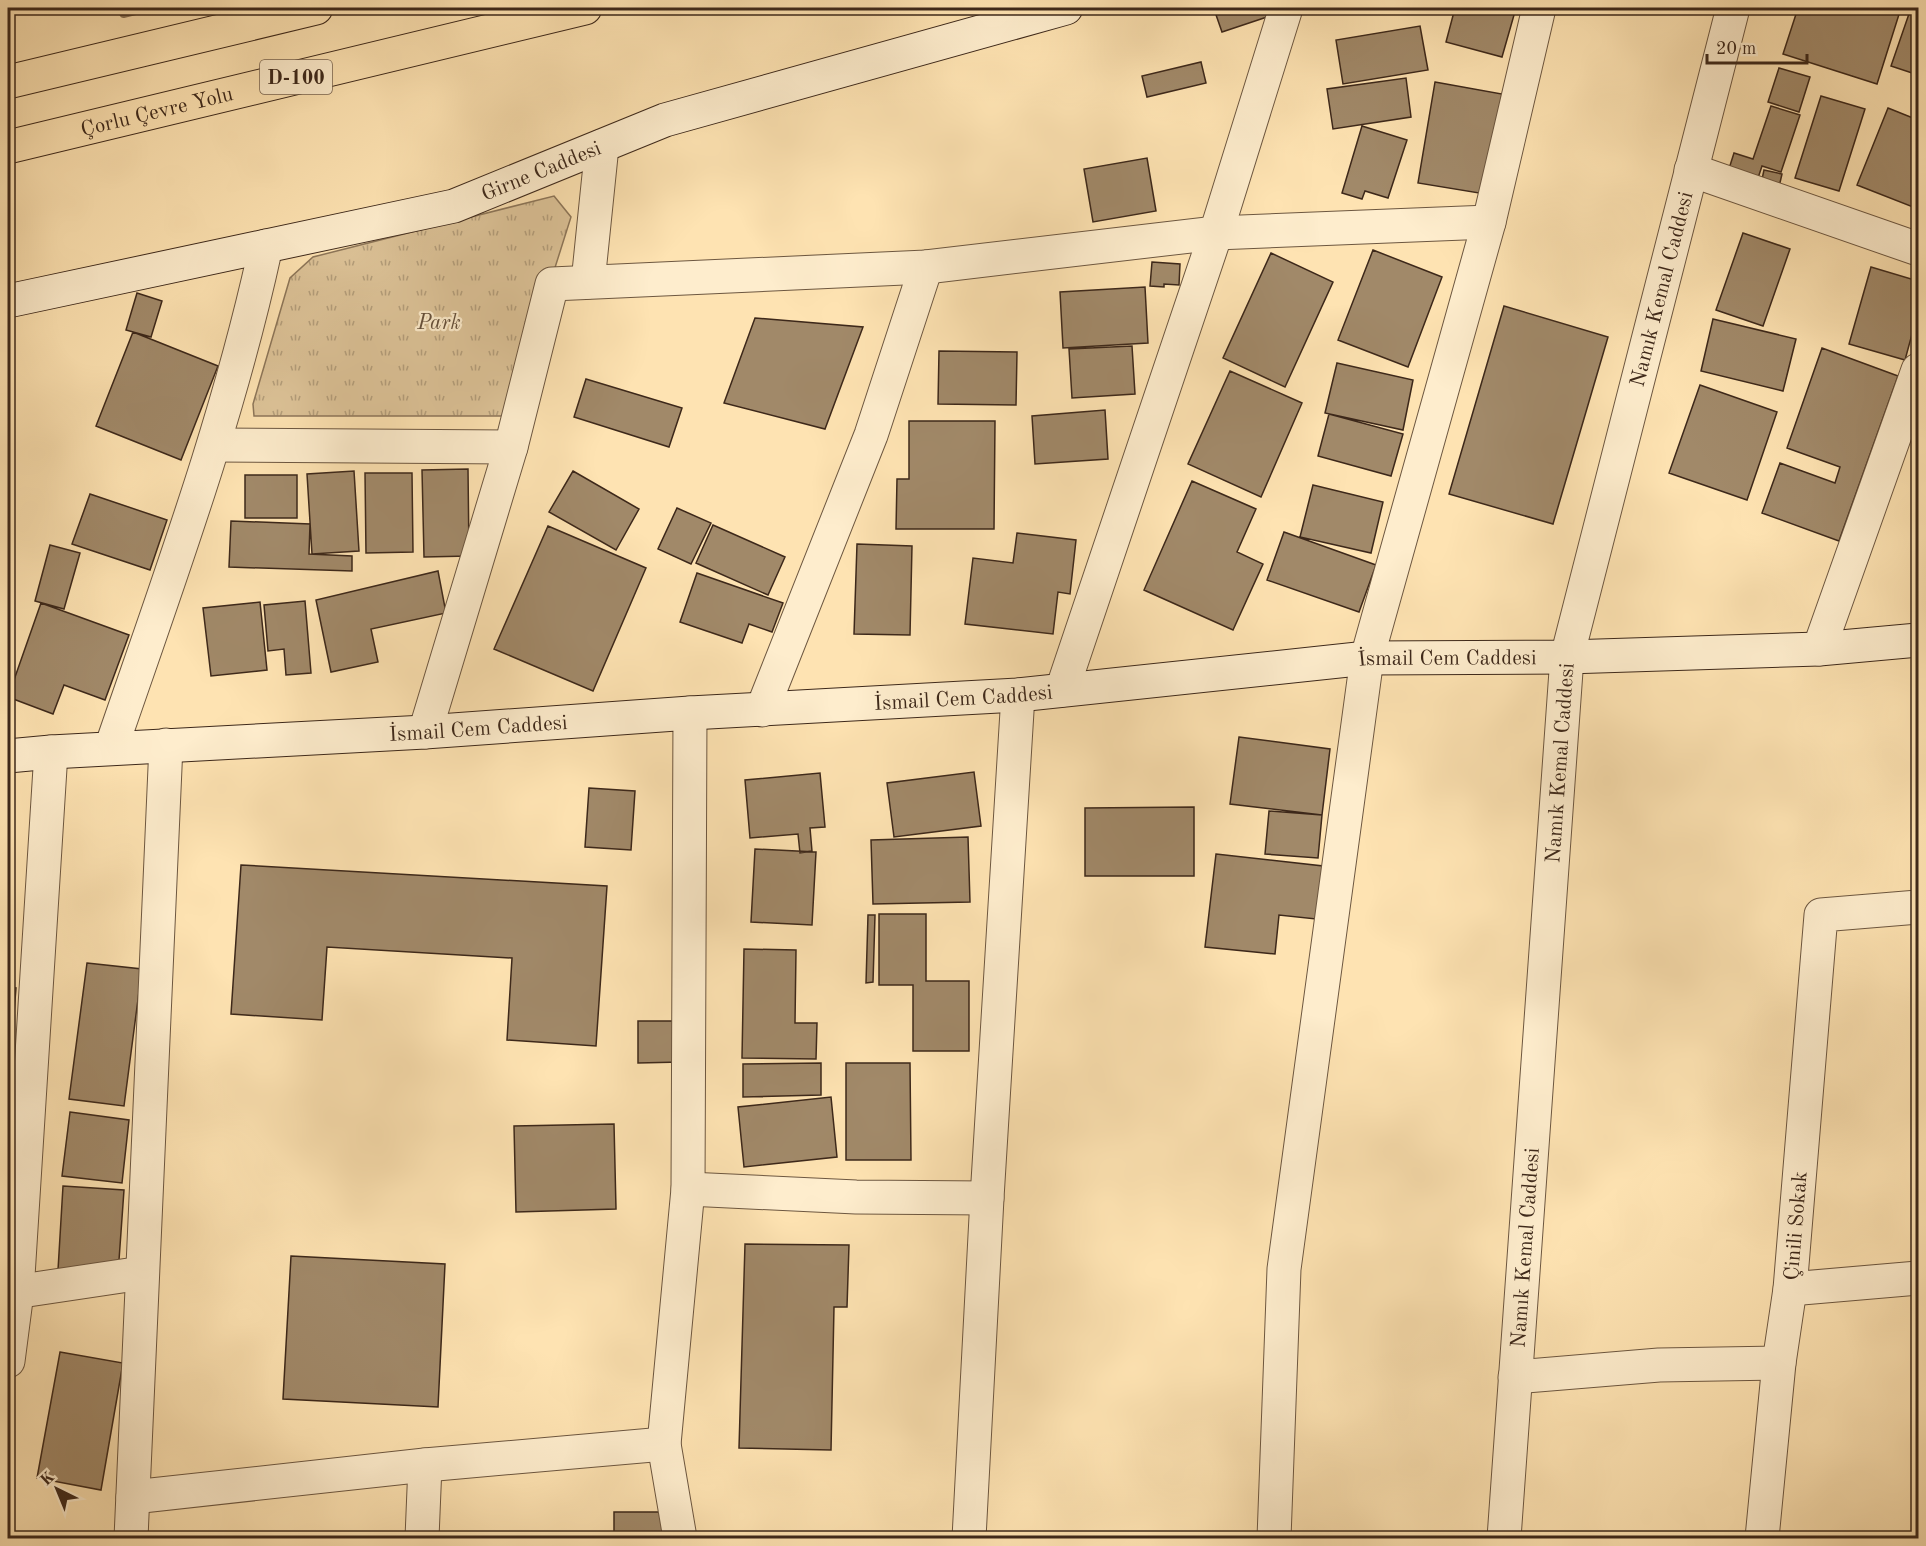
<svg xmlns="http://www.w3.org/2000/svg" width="1926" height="1546" font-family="'Old Standard TT',serif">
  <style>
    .grass { fill: url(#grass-tufts); stroke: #8d7659; stroke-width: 1.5 }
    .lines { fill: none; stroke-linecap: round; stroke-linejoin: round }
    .stream { stroke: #897256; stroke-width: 10 }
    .building { fill: #a18969; stroke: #3d281a; stroke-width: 1.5 }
    .street-casing { stroke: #6d5740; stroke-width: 35 }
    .secondary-casing { stroke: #3d281a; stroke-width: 35 }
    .highway-casing { stroke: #3d281a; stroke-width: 35 }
    .street { stroke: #feedcd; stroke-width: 33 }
    .secondary { stroke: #feedcd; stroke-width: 33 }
    .highway { stroke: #fee3b2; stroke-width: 33 }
    .labels { text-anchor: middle; stroke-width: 4.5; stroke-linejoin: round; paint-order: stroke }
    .shield { fill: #feedcd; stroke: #776350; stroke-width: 1.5 }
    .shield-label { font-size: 20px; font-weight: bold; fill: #3d281a }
    .street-label { font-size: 21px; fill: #3d281a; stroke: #feedcd }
    .park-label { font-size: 21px; font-style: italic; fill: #654f3a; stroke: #feedcd }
  </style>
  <defs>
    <pattern id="grass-tufts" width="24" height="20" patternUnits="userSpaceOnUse" patternTransform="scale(1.5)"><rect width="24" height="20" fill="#ddc398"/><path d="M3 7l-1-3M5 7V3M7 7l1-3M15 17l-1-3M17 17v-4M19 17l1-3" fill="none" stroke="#b49e7b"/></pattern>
  </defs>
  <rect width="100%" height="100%" fill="#fee3b2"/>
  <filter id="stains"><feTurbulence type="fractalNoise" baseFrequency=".00333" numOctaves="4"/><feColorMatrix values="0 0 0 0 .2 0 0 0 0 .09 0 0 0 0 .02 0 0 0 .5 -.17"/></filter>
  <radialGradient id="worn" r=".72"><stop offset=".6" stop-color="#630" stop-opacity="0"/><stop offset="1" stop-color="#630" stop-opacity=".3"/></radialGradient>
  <!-- grass -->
  <path class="grass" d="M554 196 571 217 508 416H254L253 404 290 278 313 257Z"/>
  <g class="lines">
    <!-- stream -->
    <path class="stream" d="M122 8 124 13 144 8"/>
  </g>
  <!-- building -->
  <path class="building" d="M1219 8H1267L1270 16 1222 32 1214 9Z
    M1455 8H1516L1502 57 1446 42Z
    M1798 8H1901L1877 84 1783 54Z
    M1911 8H1918V75L1891 66Z
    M1420 26 1428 70 1343 84 1336 40Z
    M1201 62 1206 83 1147 97 1142 76Z
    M1779 68 1810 77 1799 112 1768 102Z
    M1406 78 1411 117 1333 129 1327 89Z
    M1435 82 1502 94 1485 194 1418 183Z
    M1821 96 1865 109 1839 191 1795 178Z
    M1771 106 1800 115 1781 172 1762 166 1756 184 1727 175 1734 153 1753 159Z
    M1888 108 1918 120V209L1857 185Z
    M1362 126 1407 140 1388 198 1365 191 1362 199 1342 193Z
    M1147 158 1156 211 1093 222 1084 169Z
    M1764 170 1782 174 1779 187 1761 184Z
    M1743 233 1790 249 1763 326 1716 310Z
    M1373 250 1442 277 1408 367 1338 340Z
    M1271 253 1333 282 1285 387 1223 358Z
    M1152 262 1180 264 1179 285 1164 284V287L1150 286Z
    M1871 267 1918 281V312L1905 360 1849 344Z
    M1145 287 1148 343 1063 348 1060 292Z
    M137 293 162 301 151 337 126 330Z
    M1504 306 1608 337 1553 524 1449 494Z
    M755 318 863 327 825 429 724 403Z
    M1713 319 1796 339 1783 391 1701 371Z
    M133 332 218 366 181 460 96 426Z
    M1132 346 1135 394 1072 398 1069 349Z
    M1822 348 1898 376 1839 541 1762 513 1780 463 1835 483 1840 467 1787 448Z
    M939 351 1017 352 1016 405 938 404Z
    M1337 363 1413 380 1403 430 1325 413Z
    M1230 371 1302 403 1261 497 1188 464Z
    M586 379 682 408 669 447 574 417Z
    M1700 385 1777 412 1747 500 1669 473Z
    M1105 410 1108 459 1035 464 1032 416Z
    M1329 414 1403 434 1391 476 1318 456Z
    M909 421H995L994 529H896L897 479H909Z
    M8 454 12 469 8 470Z
    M468 469 469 556 424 557 422 470Z
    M354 471 359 551 312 554 307 474Z
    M573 471 639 509 616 550 549 512Z
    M365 473H412L413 552 366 553Z
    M245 475H297V518H245Z
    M1192 481 1256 509 1237 552 1263 564 1233 630 1144 590Z
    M1313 485 1383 502 1371 553 1300 537Z
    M90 494 167 520 150 570 72 544Z
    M677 508 711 523 691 564 658 549Z
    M231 521 310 524 309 554 352 556V571L229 567Z
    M713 525 785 557 768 595 696 563Z
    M548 526 646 568 593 691 494 649Z
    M1284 532 1376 565 1359 612 1267 580Z
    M1017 533 1076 540 1070 594 1058 592 1053 634 965 624 973 558 1013 563Z
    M857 544 912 546 910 635 854 634Z
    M50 545 80 553 64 609 35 601Z
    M438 571 446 613 371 629 378 662 331 672 316 600Z
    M697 573 783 603 772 632 749 624 742 643 680 622Z
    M305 601 311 673 286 675 284 649 268 651 264 605Z
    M260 602 267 670 211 676 203 608Z
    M41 603 129 635 105 700 64 685 53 714 8 697Z
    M1239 737 1330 749 1322 815 1230 804Z
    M974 772 981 826 894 837 887 783Z
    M820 773 825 827 810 828 812 851 800 853 798 834 750 838 745 780Z
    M589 788 635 791 631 850 585 847Z
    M1194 807V876H1085V808Z
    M1269 811 1322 815 1318 858 1265 854Z
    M968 837 970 902 873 904 871 840Z
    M755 849 816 852 812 925 751 922Z
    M1216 854 1323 866 1316 919 1279 915 1275 954 1205 947Z
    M241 865 607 886 596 1046 507 1040 512 958 327 947 322 1020 231 1014Z
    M879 914H926V981H969V1051H913V985H879Z
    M868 915H875L873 982 866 983Z
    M744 949 796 950 795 1023H817L816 1059 742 1058Z
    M87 963 142 969 124 1106 69 1099Z
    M8 987 16 988 8 1086Z
    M638 1021H681V1062L638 1063Z
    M821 1063V1095L743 1097V1064Z
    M846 1063H910L911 1160H846Z
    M831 1097 837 1157 744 1167 738 1107Z
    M70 1112 129 1120 122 1183 62 1176Z
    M614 1124 616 1209 516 1212 514 1126Z
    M63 1186 124 1190 118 1274 58 1270Z
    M745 1244 849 1245 847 1307H834L831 1450 739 1448Z
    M291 1256 445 1264 438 1407 283 1399Z
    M60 1352 123 1363 101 1490 37 1478Z
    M614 1512H667V1538H614Z"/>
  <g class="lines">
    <defs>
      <g id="street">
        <path d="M1691 170 1918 249"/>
        <path d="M588 282 602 146"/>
        <path d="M214 445 511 447"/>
        <path d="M1819 649 1918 370"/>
        <path d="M1062 690 1216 233 1286 8"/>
        <path d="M762 710 871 435 926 267"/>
        <path d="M425 732 511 447 552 284 926 267 1216 233 1489 222"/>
        <path d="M111 748C168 582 229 418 266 246"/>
        <path d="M688 1189 856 1197 987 1198"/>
        <path d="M1790 1289 1918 1278"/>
        <path d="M8 1293 142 1273"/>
        <path d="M8 1361 17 1292 51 752"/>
        <path d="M1515 1377 1659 1365 1779 1363"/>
        <path d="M133 1497 425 1465 664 1444"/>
        <path d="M131 1538 166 745"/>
        <path d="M422 1538 425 1465"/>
        <path d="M680 1538 664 1444 688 1189 690 713"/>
        <path d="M969 1538 987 1198 1018 695"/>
        <path d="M1274 1538 1284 1269 1367 658 1489 222 1539 8"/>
        <path id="s1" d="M1504 1538 1567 657 1733 8"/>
        <path id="s2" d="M1762 1538 1779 1363 1790 1289 1821 915 1918 907"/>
      </g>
      <g id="secondary">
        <path id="s3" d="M8 301 454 206 665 120 1066 8"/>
        <path id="s4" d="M8 756 51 752 425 732 690 713 1018 695 1367 658 1567 657 1819 649 1918 640"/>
      </g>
      <g id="highway">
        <path d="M8 82 316 8"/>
        <path id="s5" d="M8 147 585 8"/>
      </g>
    </defs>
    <!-- street casing -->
    <use href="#street" class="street-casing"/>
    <!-- secondary casing -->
    <use href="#secondary" class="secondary-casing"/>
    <!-- highway casing -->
    <use href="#highway" class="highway-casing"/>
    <!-- street -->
    <use href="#street" class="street"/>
    <!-- secondary -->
    <use href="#secondary" class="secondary"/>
    <!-- highway -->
    <use href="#highway" class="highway"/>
  </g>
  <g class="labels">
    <!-- shield labels -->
    <rect class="shield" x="260" y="60" width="72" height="34" rx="4.5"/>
    <g class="shield-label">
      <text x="296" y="84">D-100</text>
    </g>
    <!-- street labels -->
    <g class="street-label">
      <text dy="7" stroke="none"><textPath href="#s5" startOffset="153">Çorlu Çevre Yolu</textPath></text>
      <text dy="7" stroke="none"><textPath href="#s3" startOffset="550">Girne Caddesi</textPath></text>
      <text dy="7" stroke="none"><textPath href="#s1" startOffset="1263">Namık Kemal Caddesi</textPath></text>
      <text dy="7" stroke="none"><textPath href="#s4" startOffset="1443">İsmail Cem Caddesi</textPath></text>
      <text dy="7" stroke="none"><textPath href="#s4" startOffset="957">İsmail Cem Caddesi</textPath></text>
      <text dy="7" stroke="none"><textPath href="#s4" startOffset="471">İsmail Cem Caddesi</textPath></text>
      <text dy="7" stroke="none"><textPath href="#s1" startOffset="777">Namık Kemal Caddesi</textPath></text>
      <text dy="7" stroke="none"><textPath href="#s2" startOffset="314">Çinili Sokak</textPath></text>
      <text dy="7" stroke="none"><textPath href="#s1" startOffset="291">Namık Kemal Caddesi</textPath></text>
    </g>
    <!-- park labels -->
    <g class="park-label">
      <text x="439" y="329">Park</text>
    </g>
  </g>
  <!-- margin -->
  <rect width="1926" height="1546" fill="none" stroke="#fee3b2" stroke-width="30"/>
  <rect x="9" y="9" width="1908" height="1528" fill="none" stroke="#3d281a" stroke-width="3"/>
  <rect x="15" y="15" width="1896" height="1516" fill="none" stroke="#3d281a" stroke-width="1.5"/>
  <!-- north arrow -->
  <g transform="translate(57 1489) rotate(317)" stroke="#feedcd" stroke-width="4.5" paint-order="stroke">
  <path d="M0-4.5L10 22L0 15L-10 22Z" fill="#3d281a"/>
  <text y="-9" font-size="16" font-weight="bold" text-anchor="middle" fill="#3d281a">K</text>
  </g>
  <!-- scale -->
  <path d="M1707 54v9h100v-9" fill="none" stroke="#3d281a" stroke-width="3"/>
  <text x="1716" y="54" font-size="18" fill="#3d281a" stroke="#feedcd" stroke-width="4.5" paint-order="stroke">20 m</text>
  <rect width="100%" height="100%" filter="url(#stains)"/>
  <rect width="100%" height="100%" fill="url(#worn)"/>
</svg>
